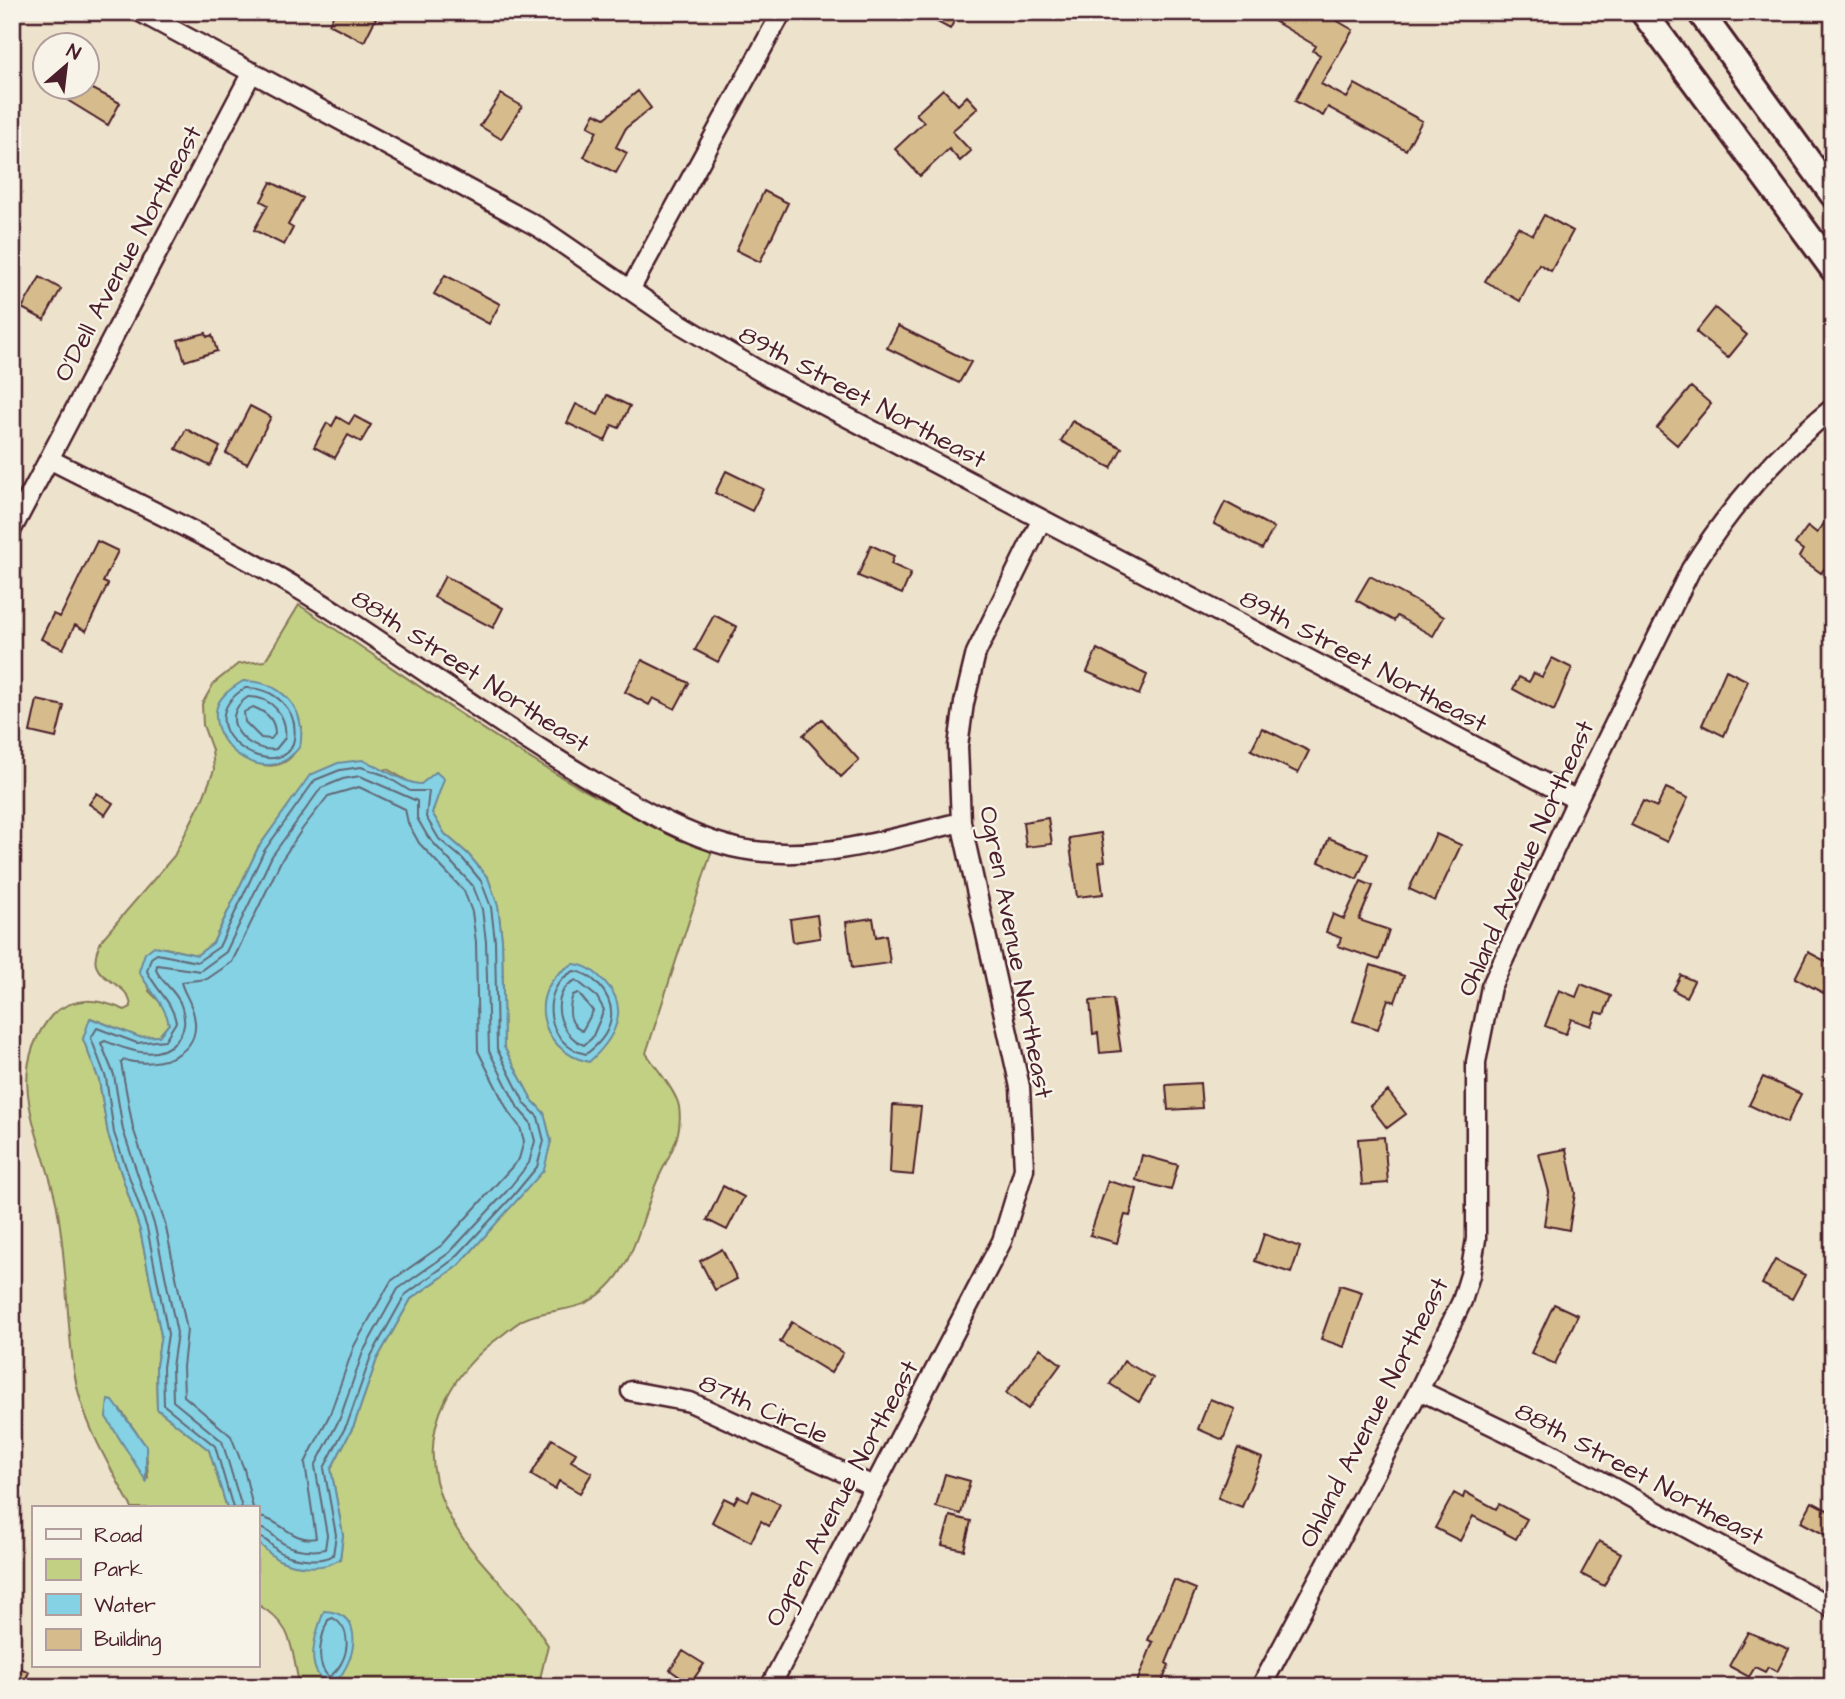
<svg xmlns="http://www.w3.org/2000/svg" width="1845" height="1699" font-family="'Architects Daughter',sans-serif">
  <style>
    .green { fill: #c2d084; stroke: #867858; stroke-width: 2; fill-rule: evenodd }
    .water { fill: #85d2e5; stroke: #6d8a9b; stroke-width: 2 }
    .lines { fill: none; stroke-linecap: round; stroke-linejoin: round }
    .shore { stroke: #626775; stroke-width: 2 }
    .building { fill: #d6bc8c; stroke: #4a1f2b; stroke-width: 2 }
    .street-casing { stroke: #4a1f2b; stroke-width: 23 }
    .secondary-casing { stroke: #4a1f2b; stroke-width: 30 }
    .street { stroke: #f7f3e8; stroke-width: 18 }
    .secondary { stroke: #f7f3e8; stroke-width: 24 }
    .labels { text-anchor: middle; stroke-width: 5; stroke-linejoin: round; paint-order: stroke }
    .street-label { font-size: 26px; fill: #4a1f2b; stroke: #f7f3e8 }
  </style>
  <rect width="100%" height="100%" fill="#ede2cc"/>
  <filter id="ink" filterUnits="userSpaceOnUse"><feTurbulence type="fractalNoise" baseFrequency=".0143" numOctaves="2"/><feDisplacementMap in="SourceGraphic" scale="14" xChannelSelector="R" yChannelSelector="G"/><feConvolveMatrix kernelMatrix="1 2 1 2 8 2 1 2 1" color-interpolation-filters="sRGB"/></filter>
  <g filter="url(#ink)">
    <!-- green -->
    <path class="green" d="M299 605C431 692 563 794 712 850L646 1053C654 1065 678 1094 679 1107 684 1139 666 1158 655 1186 638 1228 633 1277 588 1302 571 1311 546 1310 527 1318 518 1321 509 1330 501 1336 455 1369 422 1422 436 1481 448 1531 484 1565 518 1602 529 1614 538 1631 548 1645L538 1687H300C290 1648 296 1627 257 1604V1542C287 1567 303 1570 340 1559L343 1535 331 1469 354 1425 377 1359 411 1299 459 1265 543 1170 551 1141 544 1113 532 1100 504 1047 502 940 498 906 488 878 468 854 445 834 432 813 443 779 436 772 421 785 413 784 387 769 294 798 258 848 213 943 197 955 165 948 149 991 166 1008 169 1024 159 1036 139 1037 91 1018 83 1039 99 1080 108 1134 140 1230 161 1335 156 1366 157 1409 209 1450 227 1508H132C109 1465 81 1420 74 1371 66 1317 67 1261 57 1207 44 1139 0 1076 52 1015 75 995 98 999 125 1010L131 1007C129 975 76 984 103 938L174 856 203 798 214 770 212 750 203 725 202 704 214 683 238 664 265 661ZM302 727C298 770 268 775 236 752ZM120 1409 146 1446 148 1479Z"/>
    <!-- water -->
    <path class="water" d="M243 681C278 681 304 704 301 740 301 747 298 749 293 754 266 783 213 750 216 712 217 697 232 688 243 681Z
      M362 760C379 766 405 784 421 784L436 772 444 779 432 813 445 834 468 854 488 878 498 906 502 940 504 1047 532 1100 544 1113 551 1141 544 1170 459 1265 411 1299 377 1359 354 1425 331 1469 343 1535 340 1559C325 1570 297 1568 279 1560 272 1557 264 1547 257 1542V1508H227L209 1450 157 1409 156 1366 161 1335 140 1230 108 1134 99 1080 83 1039 90 1018 139 1037 159 1036 169 1024C165 1003 148 990 139 971L145 953 154 946 197 955 213 943 258 848 310 775 338 763Z
      M573 964C587 965 595 972 605 982 632 1010 613 1040 589 1062 537 1051 525 987 573 964Z
      M108 1400 113 1401 146 1446V1481L106 1417Z
      M324 1611C369 1612 355 1667 331 1686 302 1672 315 1634 324 1611Z"/>
    <g class="lines">
      <!-- shore -->
      <path class="shore" d="M245 688C273 687 299 709 294 739 286 789 179 730 245 688Z
        M248 697C271 696 288 716 285 738L276 749C249 754 214 719 248 697Z
        M253 707C266 712 275 719 275 734L271 739 261 738 245 722 244 712Z
        M574 971C584 972 591 977 598 984 621 1009 612 1035 586 1054 546 1047 537 988 574 971Z
        M576 980 597 997 604 1010 592 1038 584 1045C558 1035 547 993 576 980Z
        M578 993 593 1011 582 1031C568 1024 568 1009 573 995Z
        M233 1508 215 1446 164 1405 163 1367 168 1334 147 1228 114 1133 106 1078 91 1038 97 1028 137 1043 165 1040 176 1022C172 1001 156 990 147 971L151 958 157 954 197 962 219 947 264 851 315 780 340 770 361 767 384 775 410 791H429L426 817 439 839 463 859 481 881 491 907 495 941 497 1049 525 1104 538 1117 544 1141 537 1167 513 1196 454 1259 405 1295 371 1356 348 1422 324 1468 336 1535 333 1555C322 1563 293 1559 281 1553 272 1548 268 1538 257 1537
        M242 1508 222 1441 173 1401 172 1367 177 1333 155 1227 123 1130 114 1075 101 1043 105 1041C128 1050 157 1062 176 1041 186 1029 186 1020 181 1005 177 992 162 983 156 970L157 965 200 971 226 952 272 856 321 788 343 779 360 776 417 801V818L428 837 473 886 482 909 486 942 489 1051 518 1108 530 1122 535 1141 529 1163 507 1191 449 1253 398 1289 363 1352 340 1418 315 1466 327 1535 325 1549C315 1552 296 1550 286 1545 275 1540 271 1529 257 1528
        M253 1508 244 1469 231 1436 184 1396 183 1367 187 1330 165 1223 133 1128 121 1063 124 1060C151 1068 198 1059 195 1022 194 1004 183 993 181 982L207 979 232 962 281 861 303 828 328 796 359 787 405 809 408 823 419 843 464 891 472 912 476 942 478 1051 509 1113 520 1127 524 1141 519 1159 442 1245 391 1281 354 1346 330 1414 305 1463 316 1538C292 1543 280 1518 257 1517
        M333 1618C355 1631 348 1664 329 1677 314 1664 321 1636 328 1620Z"/>
    </g>
    <!-- building -->
    <path class="building" d="M335 12H364L376 18 364 42 329 24Z
      M919 12H959L950 29Z
      M1259 12H1322L1353 30 1321 84 1347 98 1355 84 1422 121 1406 150 1328 107 1323 116 1295 101 1320 55 1313 51 1316 46Z
      M70 88H91L120 103 108 125 64 98Z
      M943 89 958 105 967 96 978 108 952 131 971 151 960 161 949 149 920 176 895 149 924 122 916 114Z
      M638 91 651 108 626 128 616 147 627 153 616 173 584 157 597 131 588 126 595 113 605 118Z
      M501 94 522 106 501 139 480 126Z
      M271 182 303 198 288 225 293 228 284 245 254 230 268 205 261 201Z
      M764 191 788 203 760 262 736 250Z
      M1544 215 1573 231 1551 271 1539 264 1520 301 1485 281 1518 227 1533 235Z
      M445 275 500 304 489 324 434 294Z
      M40 277 61 289 44 320 22 308Z
      M1715 308 1747 335 1728 358 1696 332Z
      M898 326 971 362 959 383 887 348Z
      M206 333 207 337 212 335 217 351 185 361 178 340Z
      M1691 387 1711 404 1677 445 1657 428Z
      M607 395 630 406 619 428 612 425 605 441 567 423 576 404 598 415Z
      M250 406 271 417 247 464 226 453Z
      M354 416 371 425 361 442 348 435 335 458 314 447 327 423 332 426 337 417 349 424Z
      M1072 421 1122 448 1111 468 1061 441Z
      M186 429 220 447 210 466 176 449Z
      M726 471 763 489 752 511 715 493Z
      M1225 502 1274 528 1262 549 1214 524Z
      M1833 511V557L1821 573 1799 557 1803 550 1795 544 1808 526 1817 533Z
      M97 541 118 551 103 582 108 584 86 631 75 625 63 649 41 639 53 614 60 617Z
      M871 545 894 556 891 564 911 573 902 594 858 576Z
      M445 576 503 608 493 628 434 597Z
      M1370 576 1444 617 1433 636 1397 616 1394 621 1356 600Z
      M714 615 737 627 718 662 695 650Z
      M1097 649 1147 675 1139 695 1087 672Z
      M1552 658 1572 668 1554 711 1513 689 1519 677 1529 682 1534 673 1542 677Z
      M642 660 689 683 675 709 653 698 649 705 625 692Z
      M1726 670 1748 681 1724 736 1702 725Z
      M37 700 64 706 56 738 30 732Z
      M822 719 859 760 841 777 803 735Z
      M1262 728 1309 751 1298 773 1251 750Z
      M1666 788 1688 798 1667 842 1631 825 1643 801 1657 807Z
      M97 793 113 803 105 815 89 804Z
      M1048 818 1052 844 1026 847 1023 822Z
      M1101 833 1105 861 1099 862 1103 894 1077 897 1069 838Z
      M1436 834 1461 845 1435 901 1409 889Z
      M1329 838 1368 854 1357 879 1319 862Z
      M1361 881 1373 886 1359 920 1389 930 1379 960 1338 946 1341 938 1326 932 1333 914 1344 919Z
      M817 915 820 938 793 942 790 919Z
      M873 918 876 937 886 935 890 963 852 968 846 922Z
      M1808 952 1833 965V984L1827 995 1795 978Z
      M1371 965 1404 976 1395 1002 1388 999 1378 1029 1353 1021Z
      M1681 975 1694 981 1686 997 1673 990Z
      M1581 984 1611 996 1604 1014 1596 1012 1591 1026 1571 1019 1566 1034 1545 1026 1559 990 1576 997Z
      M1113 999 1121 1051 1100 1053 1098 1033 1093 1034 1090 1001Z
      M1763 1077 1801 1094 1787 1123 1749 1105Z
      M1200 1083 1202 1108 1168 1110 1166 1085Z
      M1388 1091 1406 1114 1387 1128 1370 1106Z
      M893 1105 921 1107 913 1175 890 1173Z
      M1384 1137 1388 1183 1362 1185 1358 1139Z
      M1566 1149 1575 1193 1569 1230 1544 1225 1549 1192 1539 1154Z
      M1142 1155 1178 1165 1171 1190 1136 1180Z
      M1108 1181 1137 1189 1130 1216 1125 1215 1117 1243 1090 1235Z
      M723 1186 744 1197 727 1230 707 1220Z
      M1264 1234 1300 1247 1291 1273 1255 1261Z
      M722 1249 737 1279 715 1290 700 1261Z
      M1775 1260 1805 1275 1792 1299 1762 1284Z
      M1340 1285 1362 1292 1344 1347 1321 1339Z
      M1554 1304 1578 1315 1555 1364 1531 1353Z
      M792 1322 843 1353 831 1373 780 1342Z
      M1040 1348 1061 1364 1028 1409 1006 1393Z
      M1124 1361 1153 1378 1139 1402 1110 1384Z
      M1210 1399 1235 1409 1223 1440 1198 1429Z
      M552 1439 576 1453 571 1461 592 1473 580 1493 559 1481 555 1489 531 1475Z
      M1238 1448 1262 1458 1242 1507 1218 1498Z
      M945 1474 970 1481 961 1514 936 1507Z
      M753 1491 780 1504 769 1526 761 1521 751 1542 712 1522 724 1498 734 1503 738 1496 748 1501Z
      M1465 1492 1496 1509 1499 1504 1527 1519 1516 1539 1473 1516 1460 1541 1435 1528 1454 1493 1463 1498Z
      M1812 1502 1833 1513V1539L1801 1522Z
      M950 1516 971 1521 964 1550 942 1545Z
      M1599 1541 1621 1553 1604 1586 1581 1574Z
      M1174 1580 1196 1589 1166 1663 1169 1665 1160 1687H1135L1153 1642 1148 1640Z
      M1748 1632 1789 1649 1777 1672 1768 1667 1765 1672 1755 1667 1749 1677 1729 1666Z
      M683 1651 704 1664 690 1684 670 1670Z
      M12 1664 29 1672 22 1687H12Z"/>
    <g class="lines">
      <defs>
        <path id="street" d="M140 12 540 228 674 320 761 372 1577 800
          M630 290 782 12
          M49 459 252 72
          M12 529 49 459C151 511 256 558 351 622 434 677 513 734 598 784 639 808 685 835 732 847 810 865 885 840 961 822
          M1419 1390 1548 1452 1833 1608
          M631 1391 690 1402 873 1486
          M770 1687 1002 1241 1024 1169 1020 1087 961 822 958 746 964 703 976 653 1041 521
          M1261 1687 1419 1390 1462 1301 1470 1275 1476 1239V1062L1491 987 1577 800 1691 569C1729 509 1778 452 1833 408"/>
        <path id="secondary" d="M1643 12 1833 269
          M1700 12 1833 195"/>
      </defs>
      <!-- street casing -->
      <use href="#street" class="street-casing"/>
      <!-- secondary casing -->
      <use href="#secondary" class="secondary-casing"/>
      <!-- street -->
      <use href="#street" class="street"/>
      <!-- secondary -->
      <use href="#secondary" class="secondary"/>
    </g>
  </g>
  <g class="labels">
    <!-- street labels -->
    <g class="street-label">
      <text transform="translate(127 253) rotate(-62)" y="9">O'Dell Avenue Northeast</text>
      <text transform="translate(863 396) rotate(28)" y="9">89th Street Northeast</text>
      <text transform="translate(1364 660) rotate(28)" y="9">89th Street Northeast</text>
      <text transform="translate(471 670) rotate(33)" y="9">88th Street Northeast</text>
      <text transform="translate(1525 858) rotate(-66)" y="9">Ohland Avenue Northeast</text>
      <text transform="translate(1017 952) rotate(79)" y="9">Ogren Avenue Northeast</text>
      <text transform="translate(764 1408) rotate(24)" y="9">87th Circle</text>
      <text transform="translate(1373 1412) rotate(-63)" y="9">Ohland Avenue Northeast</text>
      <text transform="translate(1640 1473) rotate(28)" y="9">88th Street Northeast</text>
      <text transform="translate(841 1493) rotate(-62)" y="9">Ogren Avenue Northeast</text>
    </g>
  </g>
  <!-- margin -->
  <rect width="1845" height="1699" fill="none" stroke="#f7f3e8" stroke-width="42"/>
  <rect x="21" y="21" width="1803" height="1657" fill="none" stroke="#4a1f2b" stroke-width="2.5" filter="url(#ink)"/>
  <!-- legend -->
  <rect x="32" y="1506" width="228" height="161" fill="#f7f3e8" stroke="#b29e9c" stroke-width="2"/>
  <rect x="46" y="1529" width="35" height="10" fill="#f7f3e8" stroke="#b29e9c" stroke-width="2"/>
  <text x="94" y="1542" font-size="21" fill="#4a1f2b">Road</text>
  <rect x="46" y="1559" width="35" height="21" fill="#c2d084" stroke="#b29e9c" stroke-width="2"/>
  <text x="94" y="1576" font-size="21" fill="#4a1f2b">Park</text>
  <rect x="46" y="1594" width="35" height="21" fill="#85d2e5" stroke="#b29e9c" stroke-width="2"/>
  <text x="94" y="1612" font-size="21" fill="#4a1f2b">Water</text>
  <rect x="46" y="1629" width="35" height="21" fill="#d6bc8c" stroke="#b29e9c" stroke-width="2"/>
  <text x="94" y="1646" font-size="21" fill="#4a1f2b">Building</text>
  <!-- north arrow -->
  <g transform="translate(66 66) rotate(28)"><circle r="33" fill="#f7f3e8" stroke="#b29e9c" stroke-width="2"/>
  <path d="M0-5L12 26L0 18L-12 26Z" fill="#4a1f2b"/>
  <text y="-10" font-size="19" font-weight="bold" text-anchor="middle" fill="#4a1f2b">N</text>
  </g>
</svg>
